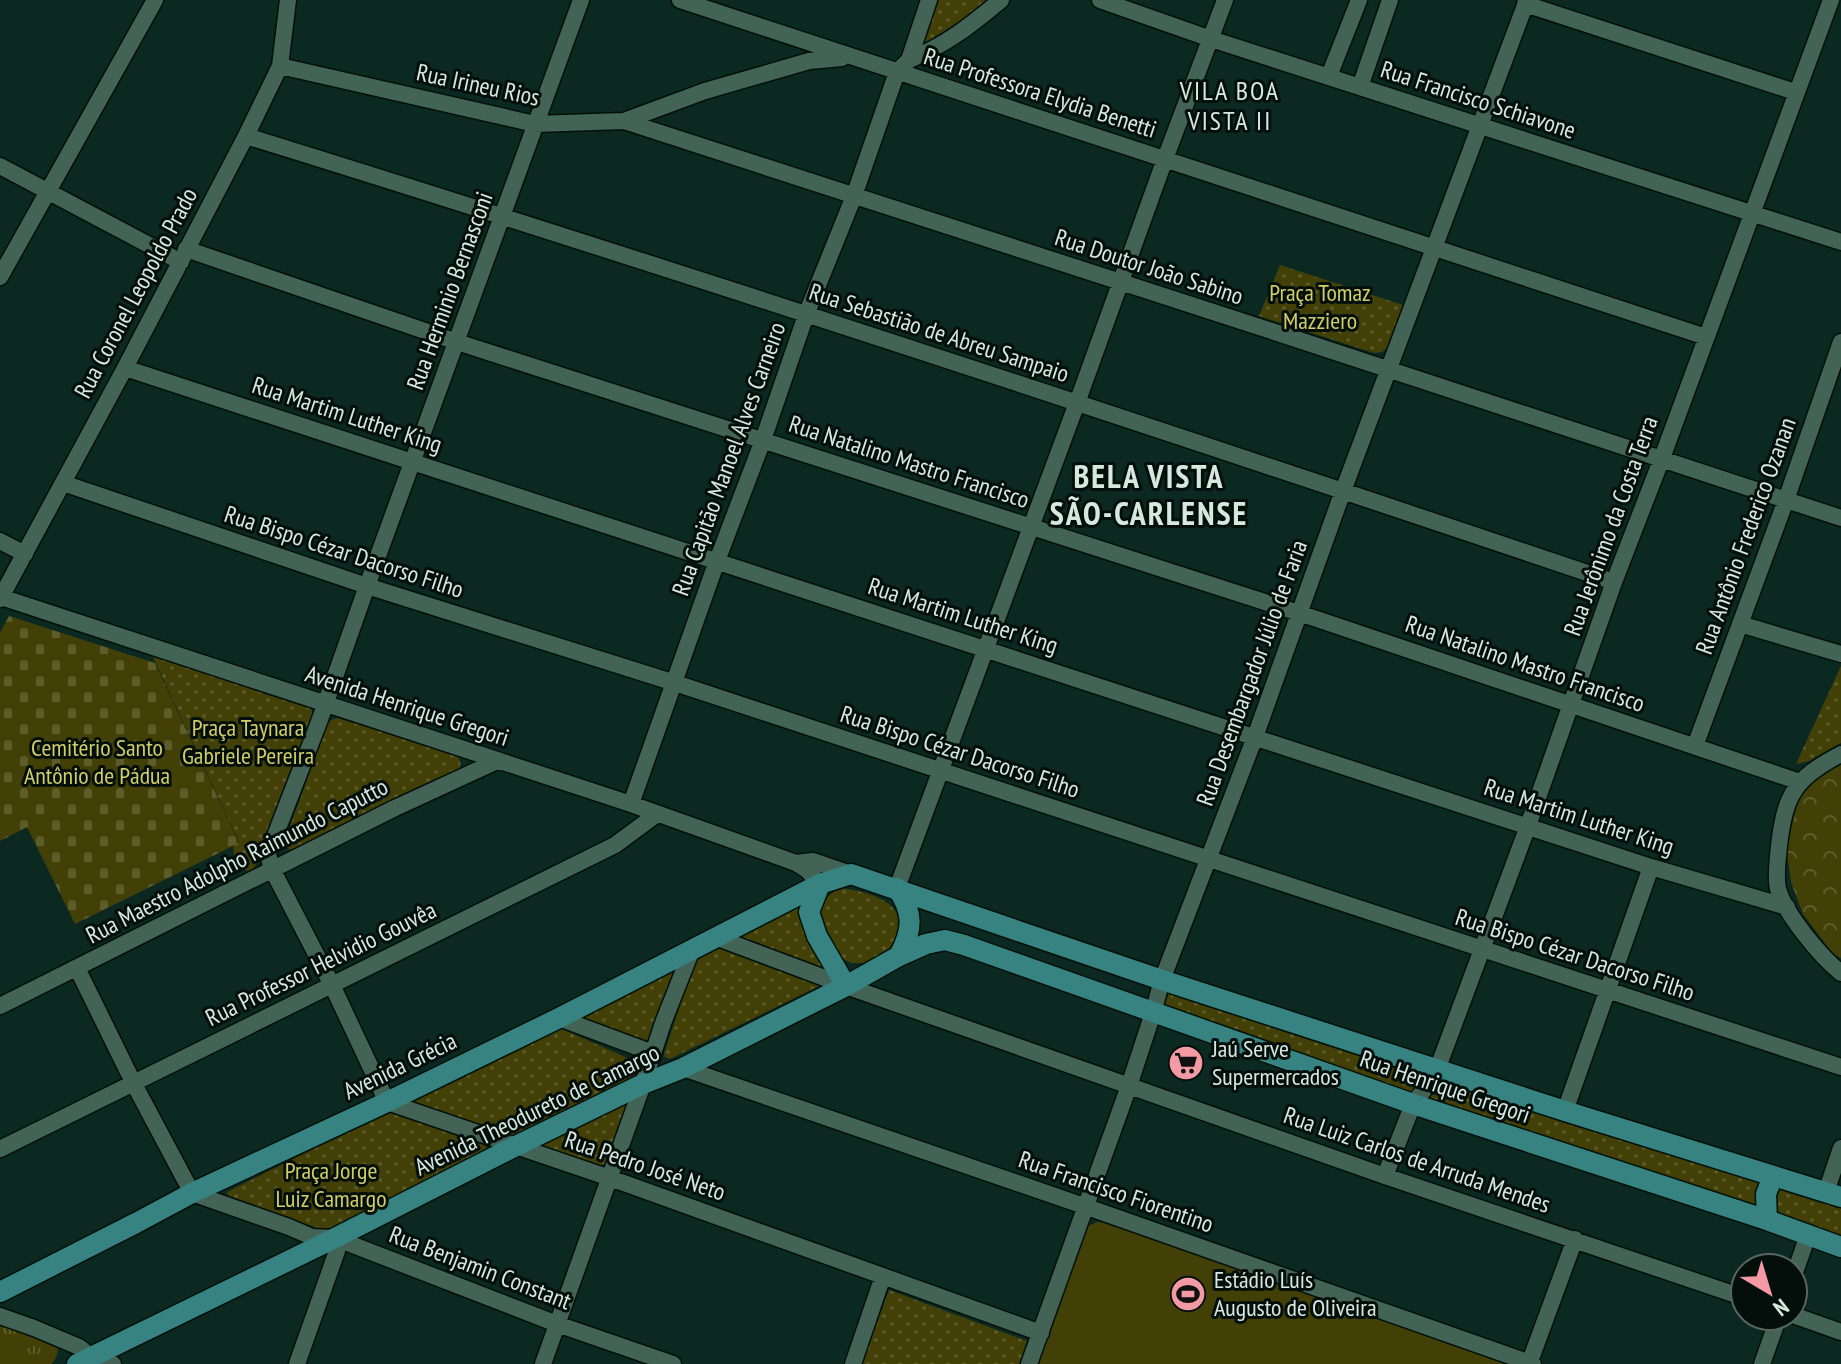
<svg xmlns="http://www.w3.org/2000/svg" width="1841" height="1364" font-family="'PT Sans Narrow',sans-serif">
  <style>
    .grass { fill: url(#grass-tufts) }
    .forest { fill: url(#forest-crowns) }
    .cemetery { fill: url(#cemetery-stones) }
    .park { fill: url(#park-dots) }
    .pitch { fill: #434007 }
    .lines { fill: none; stroke-linecap: round; stroke-linejoin: round }
    .minor-casing { stroke: #00110a; stroke-width: 19 }
    .major-casing { stroke: #00110a; stroke-width: 23 }
    .minor { stroke: #446357; stroke-width: 16 }
    .major { stroke: #368381; stroke-width: 20 }
    .labels { text-anchor: middle; stroke-width: 6; stroke-linejoin: round; paint-order: stroke }
    .street-label { font-size: 24px; fill: #d7e8e1; stroke: #040f0b }
    .park-label { font-size: 24px; fill: #d2cd67; stroke: #040f0b }
    .poi-label { font-size: 24px; fill: #d7e8e1; stroke: #040f0b; text-anchor: start }
    .neighbourhood-label { font-size: 26px; letter-spacing: 2px; fill: #d7e8e1; stroke: #040f0b }
    .district-label { font-size: 32px; font-weight: bold; letter-spacing: 2px; fill: #d7e8e1; stroke: #040f0b }
  </style>
  <defs>
    <pattern id="grass-tufts" width="24" height="20" patternUnits="userSpaceOnUse" patternTransform="scale(2)"><rect width="24" height="20" fill="#434007"/><path d="M3 7l-1-3M5 7V3M7 7l1-3M15 17l-1-3M17 17v-4M19 17l1-3" fill="none" stroke="#5d5c2b"/></pattern>
    <pattern id="forest-crowns" width="20" height="18" patternUnits="userSpaceOnUse" patternTransform="scale(2)"><rect width="20" height="18" fill="#434007"/><path d="M2 6a3 3 0 1 1 6 0M12 15a3 3 0 1 1 6 0" fill="none" stroke="#5d5c2b"/></pattern>
    <pattern id="cemetery-stones" width="16" height="16" patternUnits="userSpaceOnUse" patternTransform="scale(2)"><rect width="16" height="16" fill="#434007"/><path d="M2 7V4a2 2 0 0 1 4 0v3zM10 15v-3a2 2 0 0 1 4 0v3z" fill="#5d5c2b"/></pattern>
    <pattern id="park-dots" width="8" height="8" patternUnits="userSpaceOnUse" patternTransform="scale(2)"><rect width="8" height="8" fill="#434007"/><path d="M2 2h.1M6 6h.1" fill="none" stroke="#5d5c2b" stroke-width="1.8" stroke-linecap="round"/></pattern>
  </defs>
  <rect width="100%" height="100%" fill="#0b2920"/>
  <!-- grass -->
  <path class="grass" d="M0 1320 57 1344C59 1352 57 1358 51 1364H0Z"/>
  <!-- forest -->
  <path class="forest" d="M1841 758V958L1833 954 1803 914 1791 882 1786 846 1792 811 1811 780Z"/>
  <!-- cemetery -->
  <path class="cemetery" d="M9 616 155 663 239 843 75 924 27 827 0 841V633Z"/>
  <!-- park -->
  <path class="park" d="M933 0H986L963 19 922 45Z
    M1280 265 1403 305 1387 348 1382 352 1374 353 1259 316Z
    M152 655 312 709V715L258 862 251 871 235 869 233 845 239 842Z
    M1841 666V743L1809 761 1796 764Z
    M337 718 456 754C461 760 463 766 456 772L294 852 286 847 285 840 327 725 331 720Z
    M840 888C865 891 909 901 898 935 896 942 895 946 889 951 860 973 833 965 824 929 822 923 819 916 820 911 822 900 831 893 840 888Z
    M803 898V919L808 940 834 974 730 940Z
    M720 943 821 985 670 1059 665 1057 664 1054 695 960Z
    M679 961 649 1045 576 1020Z
    M1174 976 1841 1207V1240L1164 1007Z
    M560 1028 641 1064 634 1077 511 1137 409 1102Z
    M636 1094 607 1162C590 1175 563 1155 546 1148L544 1145 545 1141Z
    M391 1110 481 1141 487 1146 483 1152 327 1231 229 1198 227 1192Z
    M889 1290 1027 1341 1019 1364H862Z"/>
  <!-- pitch -->
  <path class="pitch" d="M1097 1222 1107 1223 1514 1364H1038L1088 1226Z"/>
  <g class="lines">
    <defs>
      <path id="minor" d="M581 0 367 586 319 722 268 854 272 869 332 985 387 1102 610 1178 1041 1333
        M680 0 1706 337
        M1100 0 1211 39 1841 242
        M1525 4 1795 92
        M909 60C946 45 971 25 1001 0
        M280 66 535 124 624 121 705 91 809 61 842 58
        M1329 76 1359 0
        M1360 87 1390 0
        M624 121C1030 253 1436 383 1841 518
        M246 136C704 278 1160 429 1614 582
        M0 166 181 262
        M186 249 457 342 1299 613 1800 782
        M0 277 155 0
        M125 368 1651 867 1787 907
        M63 483 367 586 675 683 1841 1067
        M0 541 25 554
        M1 597 631 804 796 863 807 870 820 884
        M0 599 125 368 246 136 280 66 288 0
        M1740 624 1841 654
        M1695 746 1786 500 1841 342
        M1841 754C1795 778 1785 794 1779 846 1778 859 1775 875 1778 889 1785 914 1821 957 1841 973
        M631 804 717 561 763 440 806 315 854 196 897 72 909 60 929 0
        M796 863 813 861 851 874
        M897 888 1077 403 1165 159 1225 0
        M718 938 846 986 1385 1176 1745 1298
        M77 968 134 1084 192 1193 289 1227 312 1237 335 1238 557 1324 673 1364
        M0 1006 395 808 497 761
        M559 1018 653 1053
        M683 1068 1087 1207 1533 1364
        M1565 1111 1651 867
        M0 1149 615 845 657 814
        M1385 1176 1413 1104 1434 1077 1437 1070 1528 826 1614 582 1662 458 1831 0
        M1826 1192 1841 1148
        M1793 1278 1808 1235
        M1793 1315 1841 1332
        M0 1316 34 1328 79 1347 91 1357 113 1364
        M297 1364 337 1251 335 1238
        M543 1364 643 1084 663 1023 691 952
        M853 1364 883 1276
        M1029 1364 1129 1086 1153 1013 1162 980 1255 737 1343 491 1527 0
        M1529 1364 1575 1239
        M1762 1364 1779 1316"/>
      <path id="major" d="M820 884 809 912 817 936 846 986
        M897 888C914 913 913 930 899 956
        M1767 1220 1766 1194 1773 1176
        M0 1292 136 1223 192 1193 387 1102 559 1018 820 884 851 874 1162 980 1565 1111 1841 1197
        M77 1364 335 1238 516 1146 643 1084 683 1068 846 986 899 956 926 944 945 940 964 945 1413 1104 1767 1220 1841 1247"/>
    </defs>
    <!-- minor casing -->
    <use href="#minor" class="minor-casing"/>
    <!-- major casing -->
    <use href="#major" class="major-casing"/>
    <!-- minor -->
    <use href="#minor" class="minor"/>
    <!-- major -->
    <use href="#major" class="major"/>
  </g>
  <!-- icons -->
  <defs>
    <symbol id="supermarket-disc" viewBox="-11 -11 22 22"><circle r="9.5" fill="#f49aa4" stroke="#040f0b"/><path d="M-6-5.5h2.5l.6 2H6L4.5 2H-2.5L-4.4-4H-6ZM-1.5 3.2a1.3 1.3 0 1 0 .1 0ZM3 3.2a1.3 1.3 0 1 0 .1 0Z" fill="#111"/></symbol>
    <symbol id="stadium-disc" viewBox="-11 -11 22 22"><circle r="9.5" fill="#f49aa4" stroke="#040f0b"/><path d="M0-5a6.5 5 0 1 0 0 10a6.5 5 0 1 0 0-10ZM-3.5-1.8h7v3.6h-7Z" fill="#111"/></symbol>
  </defs>
  <g fill-rule="evenodd">
    <use href="#supermarket-disc" x="1166" y="1043" width="40" height="40"/>
    <use href="#stadium-disc" x="1168" y="1274" width="40" height="40"/>
  </g>
  <g class="labels">
    <!-- street labels -->
    <g class="street-label">
      <text transform="translate(478 85) rotate(12)" y="8">Rua Irineu Rios</text>
      <text transform="translate(1040 93) rotate(18)" y="8">Rua Professora Elydia Benetti</text>
      <text transform="translate(1478 100) rotate(18)" y="8">Rua Francisco Schiavone</text>
      <text transform="translate(1149 267) rotate(18)" y="8">Rua Doutor João Sabino</text>
      <text transform="translate(450 291) rotate(-70)" y="8">Rua Herminio Bernasconi</text>
      <text transform="translate(136 293) rotate(-62)" y="8">Rua Coronel Leopoldo Prado</text>
      <text transform="translate(939 333) rotate(18)" y="8">Rua Sebastião de Abreu Sampaio</text>
      <text transform="translate(347 415) rotate(18)" y="8">Rua Martim Luther King</text>
      <text transform="translate(729 459) rotate(-70)" y="8">Rua Capitão Manoel Alves Carneiro</text>
      <text transform="translate(909 462) rotate(18)" y="8">Rua Natalino Mastro Francisco</text>
      <text transform="translate(1611 526) rotate(-70)" y="8">Rua Jerônimo da Costa Terra</text>
      <text transform="translate(1746 536) rotate(-70)" y="8">Rua Antônio Frederico Ozanan</text>
      <text transform="translate(344 552) rotate(18)" y="8">Rua Bispo Cézar Dacorso Filho</text>
      <text transform="translate(963 616) rotate(18)" y="8">Rua Martim Luther King</text>
      <text transform="translate(1525 664) rotate(19)" y="8">Rua Natalino Mastro Francisco</text>
      <text transform="translate(1252 673) rotate(-70)" y="8">Rua Desembargador Júlio de Faria</text>
      <text transform="translate(407 706) rotate(18)" y="8">Avenida Henrique Gregori</text>
      <text transform="translate(960 752) rotate(18)" y="8">Rua Bispo Cézar Dacorso Filho</text>
      <text transform="translate(1579 817) rotate(18)" y="8">Rua Martim Luther King</text>
      <text transform="translate(237 861) rotate(-27)" y="8">Rua Maestro Adolpho Raimundo Caputto</text>
      <text transform="translate(1575 955) rotate(18)" y="8">Rua Bispo Cézar Dacorso Filho</text>
      <text transform="translate(321 964) rotate(-26)" y="8">Rua Professor Helvidio Gouvêa</text>
      <text transform="translate(400 1066) rotate(-26)" y="8">Avenida Grécia</text>
      <text transform="translate(1445 1087) rotate(19)" y="8">Rua Henrique Gregori</text>
      <text transform="translate(537 1110) rotate(-26)" y="8">Avenida Theodureto de Camargo</text>
      <text transform="translate(1417 1160) rotate(19)" y="8">Rua Luiz Carlos de Arruda Mendes</text>
      <text transform="translate(645 1166) rotate(19)" y="8">Rua Pedro José Neto</text>
      <text transform="translate(1116 1192) rotate(19)" y="8">Rua Francisco Fiorentino</text>
      <text transform="translate(480 1268) rotate(21)" y="8">Rua Benjamin Constant</text>
    </g>
    <!-- park labels -->
    <g class="park-label">
      <text x="1320" y="301">Praça Tomaz<tspan x="1320" dy="28">Mazziero</tspan></text>
      <text x="248" y="736">Praça Taynara<tspan x="248" dy="28">Gabriele Pereira</tspan></text>
      <text x="97" y="756">Cemitério Santo<tspan x="97" dy="28">Antônio de Pádua</tspan></text>
      <text x="331" y="1179">Praça Jorge<tspan x="331" dy="28">Luiz Camargo</tspan></text>
    </g>
    <!-- poi labels -->
    <g class="poi-label">
      <text x="1212" y="1057">Jaú Serve<tspan x="1212" dy="28">Supermercados</tspan></text>
      <text x="1214" y="1288">Estádio Luís<tspan x="1214" dy="28">Augusto de Oliveira</tspan></text>
    </g>
    <!-- neighbourhood labels -->
    <g class="neighbourhood-label">
      <text x="1230" y="100">VILA BOA<tspan x="1230" dy="30">VISTA II</tspan></text>
    </g>
    <!-- district labels -->
    <g class="district-label">
      <text x="1149" y="488">BELA VISTA<tspan x="1149" dy="37">SÃO-CARLENSE</tspan></text>
    </g>
  </g>
  <!-- north arrow -->
  <g transform="translate(1769 1292) rotate(142)"><circle r="38" fill="#040f0b" stroke="#586661" stroke-width="2"/>
  <path d="M0-6L14 30L0 20L-14 30Z" fill="#f49aa4"/>
  <text y="-12" font-size="22" font-weight="bold" text-anchor="middle" fill="#d7e8e1">N</text>
  </g>
</svg>
